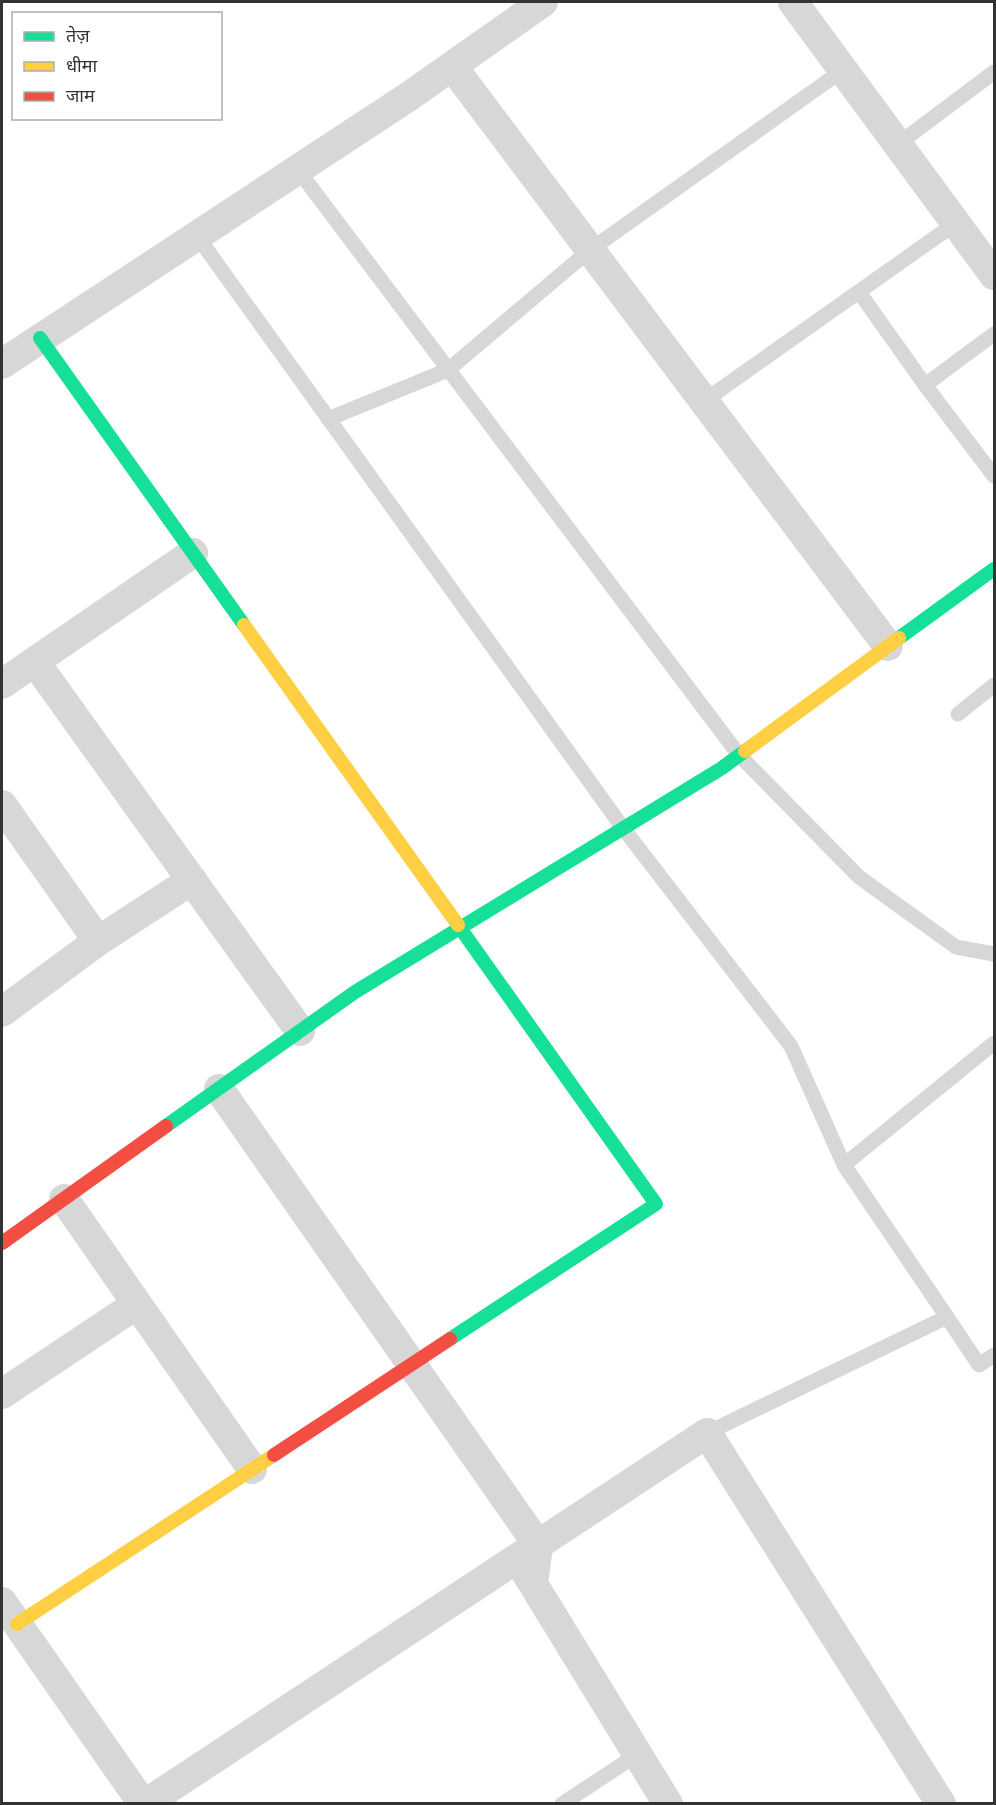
<svg xmlns="http://www.w3.org/2000/svg" width="996" height="1805" font-family="Figtree,'Noto Sans Devanagari',sans-serif">
  <style>
    .lines { fill: none; stroke-linecap: round; stroke-linejoin: round }
    .lane { stroke: #d7d7d7; stroke-width: 15 }
    .street { stroke: #d7d7d7; stroke-width: 30 }
    .fast { stroke: #16e098; stroke-width: 14 }
    .slow { stroke: #ffcf43; stroke-width: 14 }
    .jam { stroke: #f24e42; stroke-width: 14 }
  </style>
  <rect width="100%" height="100%" fill="#fff"/>
  <g class="lines">
    <!-- lane -->
    <path class="lane" d="M898 144 994 72
      M298 170 739 755 859 877 956 947 994 954
      M197 236 623 828 791 1046 844 1165
      M859 292 925 385 994 476
      M925 385 994 334
      M704 401 956 223
      M328 419 448 370 590 250 843 70
      M958 714 994 685
      M947 1317 979 1365 994 1355
      M707 1433 947 1317 844 1165 994 1043
      M562 1804 638 1754"/>
    <!-- street -->
    <path class="street" d="M793 2 994 275
      M452 66 888 646
      M2 364 408 97 543 2
      M35 662 300 1031
      M2 684 193 553
      M2 805 98 941
      M2 1012 98 941 192 880
      M219 1089 538 1545 533 1584
      M64 1199 252 1469
      M2 1394 137 1304
      M522 1566 668 1804
      M2 1602 143 1804
      M145 1804 707 1433 941 1804"/>
    <!-- fast -->
    <path class="fast" d="M40 338 244 625
      M899 638 994 569
      M166 1126 355 992 722 768 745 751
      M450 1339 656 1204 458 925"/>
    <!-- slow -->
    <path class="slow" d="M244 625 458 925
      M745 751 899 638
      M17 1624 274 1455"/>
    <!-- jam -->
    <path class="jam" d="M2 1243 166 1126
      M274 1455 450 1339"/>
  </g>
  <!-- border -->
  <rect width="996" height="1805" fill="none" stroke="#333333" stroke-width="6"/>
  <!-- legend -->
  <rect x="12" y="12" width="210" height="108" fill="#ffffff" stroke="#adadad" stroke-width="1.5"/>
  <rect x="24" y="32" width="30" height="9" fill="#16e098" stroke="#adadad" stroke-width="1.5"/>
  <text x="66" y="42" font-size="18" fill="#333333">तेज़</text>
  <rect x="24" y="62" width="30" height="9" fill="#ffcf43" stroke="#adadad" stroke-width="1.5"/>
  <text x="66" y="72" font-size="18" fill="#333333">धीमा</text>
  <rect x="24" y="92" width="30" height="9" fill="#f24e42" stroke="#adadad" stroke-width="1.5"/>
  <text x="66" y="102" font-size="18" fill="#333333">जाम</text>
</svg>
